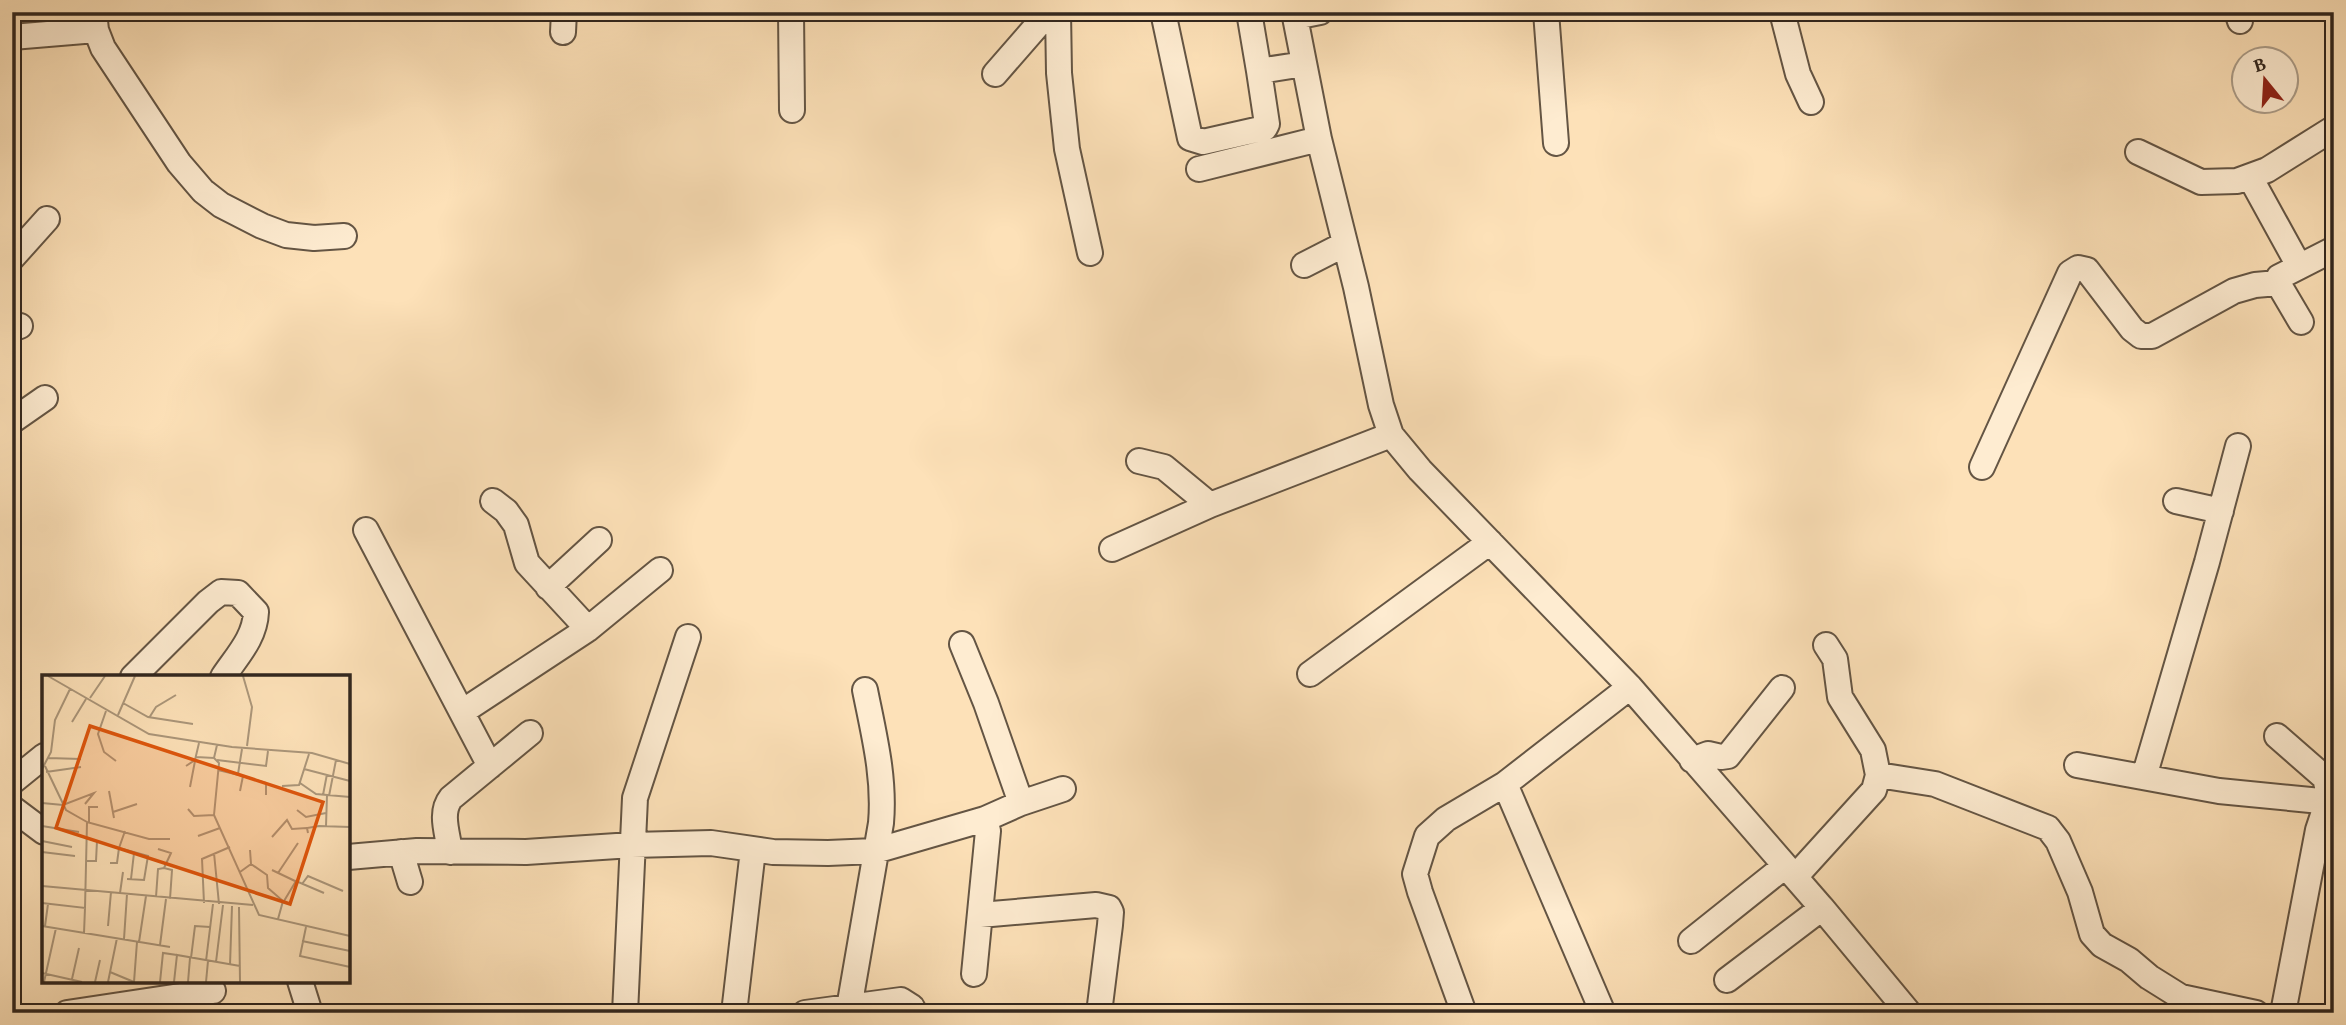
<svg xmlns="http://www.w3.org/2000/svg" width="2346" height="1025" font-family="'Gentium Book Plus',serif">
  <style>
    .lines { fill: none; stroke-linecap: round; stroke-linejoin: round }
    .minor-casing { stroke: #645544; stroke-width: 28 }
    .minor { stroke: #feecd1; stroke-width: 24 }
    .inset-road { fill: none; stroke: #ab967a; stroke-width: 2 }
    .view { fill: #df560d; fill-opacity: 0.15; stroke: #df560d; stroke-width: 3.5 }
    .inset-edge { fill: none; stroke: #31261e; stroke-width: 3.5 }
  </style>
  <rect width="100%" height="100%" fill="#fde1b8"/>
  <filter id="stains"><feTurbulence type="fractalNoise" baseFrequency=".00286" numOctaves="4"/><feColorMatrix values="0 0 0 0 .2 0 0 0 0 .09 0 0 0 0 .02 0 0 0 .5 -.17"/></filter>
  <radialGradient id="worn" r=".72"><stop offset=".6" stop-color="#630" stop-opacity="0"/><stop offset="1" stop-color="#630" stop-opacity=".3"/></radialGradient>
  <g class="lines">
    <defs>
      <path id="minor" d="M94 12 96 30 103 48 179 163 203 191 221 205 262 226 286 235 314 238 344 236
        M791 12 792 110
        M1058 12 1059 73 1067 149 1090 253
        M1163 12 1190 138 1203 142 1265 128 1267 124 1259 71
        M1249 12 1259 71 1304 64
        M1294 12 1319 139 1356 287 1381 405 1391 435 1420 470 1630 687 1822 908 1909 1013
        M1546 12 1556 143
        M1782 12 1798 74 1811 102
        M2237 12 2240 21
        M1295 17 1320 12
        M563 32 564 12
        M12 37 96 30
        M995 74 1049 12
        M2138 152 2201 182 2237 181 2267 170 2334 128
        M1199 169 1319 139
        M2250 177 2299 266
        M12 258 47 219
        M1304 265 1345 244
        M2301 322 2278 283 2279 277 2334 249
        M12 329 20 326
        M12 421 45 398
        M1139 461 1164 467 1210 505 1391 435
        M1982 467 2070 273 2078 268 2087 270 2132 329 2141 336H2152L2234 291 2255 285 2278 283
        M493 501 506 511 516 525 527 563 588 629
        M2176 501 2221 511
        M366 530 490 766
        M1112 549 1210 505
        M548 587 599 540
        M962 644 986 703 1021 803
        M1310 674 1490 542
        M133 677 208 602 221 592 238 593 256 612C255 638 237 656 223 677
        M462 712 588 629 660 570
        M1692 760 1708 754 1721 757 1728 756 1782 688
        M2077 765 2219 791 2331 802 2325 778 2277 736
        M1878 775 1935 784 2048 828 2058 841 2080 892 2092 934 2102 945 2129 960 2149 977 2181 997 2256 1013
        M2144 777 2207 562 2238 446
        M12 782 44 756
        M1505 784 1603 1013
        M12 808 44 832
        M401 852 410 882
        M450 852C448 834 439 813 451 798L530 733
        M348 857 417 851 526 852 632 845 711 843 773 852 828 853 875 851 985 819 1021 803 1063 789
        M1795 877 1874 790 1878 775 1873 750 1840 697 1835 659 1826 645
        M980 915 1096 905 1109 908 1111 912 1110 925 1099 1013
        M1691 941 1785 866
        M974 974 988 831 985 819
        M1727 980 1822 908
        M300 981 310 1013
        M849 1008 881 823C885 778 874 735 865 690
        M67 1013 213 991
        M625 1013 635 798 688 637
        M734 1013 753 850
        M805 1013 901 1000 912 1007 914 1013
        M1464 1013 1420 892 1415 874 1427 836 1446 819 1505 784 1630 687
        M2283 1013 2318 830 2325 809 2334 801"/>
    </defs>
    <!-- minor casing -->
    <use href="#minor" class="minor-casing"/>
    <!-- minor -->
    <use href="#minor" class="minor"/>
  </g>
  <!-- overview -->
  <g transform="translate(42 675)">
    <rect width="308" height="308" fill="#fde1b8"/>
    <path class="inset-road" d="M6 1 107 59 190 72 270 78 308 89M201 1 210 32 205 71M48 23 63 1M81 28 106 42 151 49M64 36 56 59 62 77 74 86M76 40 93 1M107 43 114 32 134 20M30 47 44 24M154 82 172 83 175 70M6 83 39 84M172 83 177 88 172 140 217 240 308 261M175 85 224 91 226 76M3 91 24 135 45 147M144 91 153 85 157 68M0 94 9 77 13 45 28 14M262 94 308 106M176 95 201 101 198 116M4 97 39 92M196 99 200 74M201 101 224 108V120M258 108 274 119 308 122M240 111 257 110 267 79M148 112 153 86M67 116 72 143M281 120 285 99M287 121 294 85M0 128 21 130 52 118 43 129M146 134 152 141 172 140M255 135 264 142 284 138M71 137 95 129M47 147V132H56M0 151 37 157M284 151 285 120M83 156 77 173 106 181 102 205 85 204M266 158 265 153 277 151 308 152M156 161 178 153M230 162 245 145 250 154 265 153M0 166 30 172M116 174 129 178 122 193M0 177 33 181M172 178 177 229M44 186H54L55 166M68 188H75L77 173M209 189 225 200 226 213 241 226 236 244M230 195 253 206M198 197 209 189 208 175M236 198 256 168M89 204 92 178M260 209 266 201 301 216M0 211 211 230M78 218 81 197M114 222 116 194 122 193 130 195 128 224M242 226 254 206 282 218M0 228 43 233 45 147 107 164H128M162 228 160 184 188 172M197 232 198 307M0 251 128 272M3 251 6 229M66 251 69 217M264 252 258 281 308 292M42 258 43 233M82 264 85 219M260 266 308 276M97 267 104 221M118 270 124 224M149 283 153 251 168 252M164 286 171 229M174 287 181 230M188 290 190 231M68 297 92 307M0 298 40 307M30 304 37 273M2 307 14 253M53 307 58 285M66 307 75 263M92 307 95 267M118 307 121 278 135 280M132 307 135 280 198 291M146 307 148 283M164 307 166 286"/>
    <path class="view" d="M48 51 281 127 248 229 14 153Z"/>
    <rect width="308" height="308" class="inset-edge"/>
  </g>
  <!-- margin -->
  <rect width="2346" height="1025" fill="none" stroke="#fde1b8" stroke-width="42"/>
  <rect x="14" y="14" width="2318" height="997" fill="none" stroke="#31261e" stroke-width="3.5"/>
  <rect x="21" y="21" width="2304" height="983" fill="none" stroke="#31261e" stroke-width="2"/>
  <!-- north arrow -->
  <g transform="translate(2265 80) rotate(342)"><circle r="33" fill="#feecd1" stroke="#ac9d89" stroke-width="2"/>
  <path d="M0-5L12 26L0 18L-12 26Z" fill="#8f2418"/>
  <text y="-10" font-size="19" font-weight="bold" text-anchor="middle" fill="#31261e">B</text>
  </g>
  <rect width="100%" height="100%" filter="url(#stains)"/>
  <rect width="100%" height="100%" fill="url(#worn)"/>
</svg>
